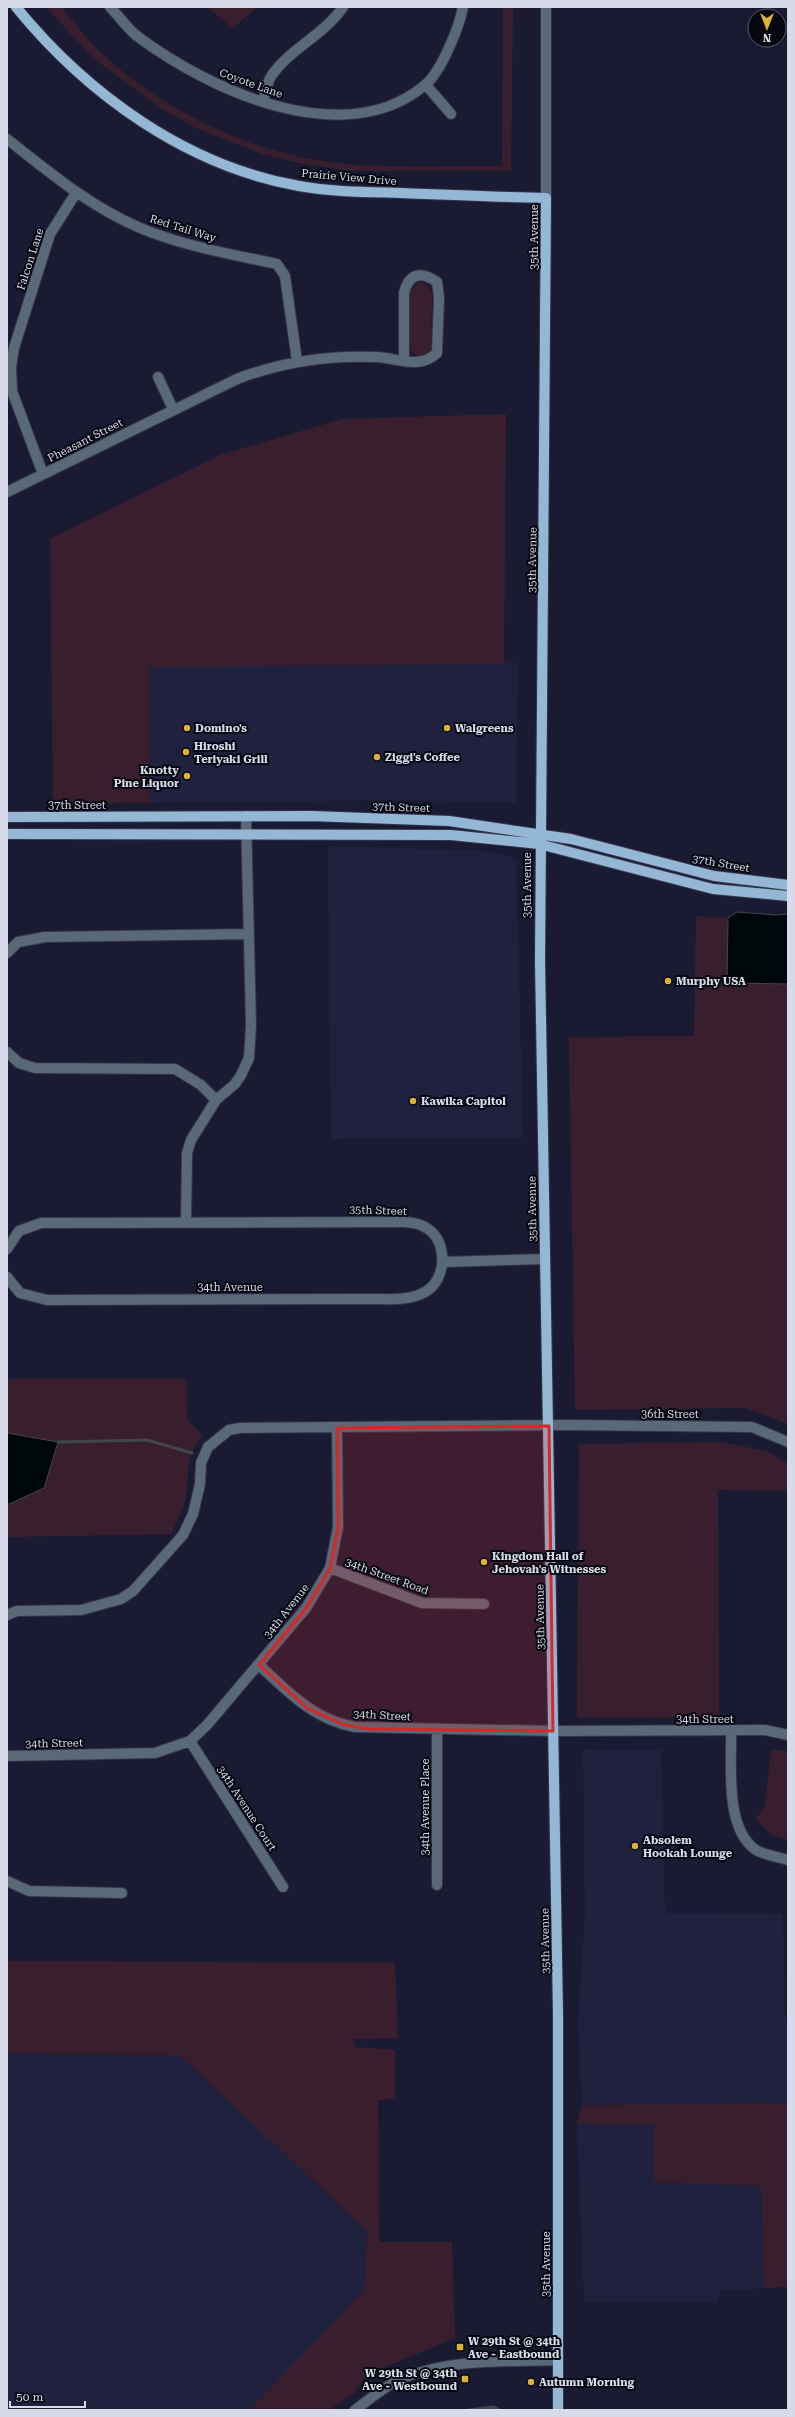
<svg xmlns="http://www.w3.org/2000/svg" width="795" height="2417" font-family="'Roboto Serif',serif">
  <style>
    .built { fill: #20213f }
    .green { fill: #391f2d }
    .water { fill: #00070b; stroke: #41464e }
    .lines { fill: none; stroke-linecap: round; stroke-linejoin: round }
    .stream { stroke: #41464e; stroke-width: 3 }
    .minor-casing { stroke: #35364c; stroke-width: 12 }
    .major-casing { stroke: #35364c; stroke-width: 12 }
    .minor { stroke: #596978; stroke-width: 10 }
    .major { stroke: #94b7d6; stroke-width: 10 }
    .marked { fill: #d62828; fill-opacity: 0.2; stroke: #d62828; stroke-width: 3; stroke-linejoin: round }
    .poi-dot { fill: #dbb233; stroke: #060710; stroke-width: 1.5 }
    .labels { text-anchor: middle; stroke-width: 4; stroke-linejoin: round; paint-order: stroke }
    .street-label { font-size: 11px; fill: #d8daea; stroke: #060710 }
    .poi-label { font-size: 11px; font-weight: bold; fill: #d8daea; stroke: #060710; text-anchor: start }
  </style>
  <rect width="100%" height="100%" fill="#1a1b32"/>
  <!-- built -->
  <path class="built" d="M518 663 516 803 402 800 149 803V667Z
    M328 846 485 851 516 858 523 1138 331 1139Z
    M583 1749 661 1750 665 1913 783 1914 785 2019H788V2103L582 2105 578 2022 585 1913Z
    M7 2053 179 2055 367 2231 364 2290 249 2410H7Z
    M577 2124H654L655 2182 761 2186 764 2288 721 2291 717 2302H584Z"/>
  <!-- green -->
  <path class="green" d="M46 7H61C74 21 85 38 99 51 153 102 227 141 300 157 363 171 437 165 502 166L503 7H513L511 171H353L299 163 260 153 196 128 162 109 93 58Z
    M207 7H257L233 28Z
    M419 283H425L432 292 431 349 428 355 417 357 410 349V293L415 285Z
    M506 414 504 664 149 667V803L53 804 50 539 220 455 342 419Z
    M696 916 728 918 727 983 788 984V1424L746 1408 575 1410 569 1037 694 1036Z
    M7 1379H186L187 1419 202 1435C183 1461 191 1472 185 1500 182 1512 177 1522 171 1534L7 1537V1505L44 1488 58 1442 7 1433Z
    M719 1442 767 1451 788 1464V1491L718 1490 719 1718 577 1717 579 1444Z
    M771 1749 788 1751V1840L771 1835 756 1819 765 1805Z
    M7 1961 395 1963 398 2038 354 2039 355 2047 395 2050V2099L378 2100 379 2242H452L455 2338 368 2374 354 2393 328 2410H249L364 2290 367 2231 179 2055 7 2053Z
    M788 2103V2287L764 2288 761 2186 654 2182V2124H577L582 2105Z"/>
  <!-- water -->
  <path class="water" d="M737 912 775 915 788 914V984L727 983 728 918Z
    M7 1433 58 1442 44 1488 7 1505Z"/>
  <g class="lines">
    <!-- stream -->
    <path class="stream" d="M58 1442 147 1440 192 1453
      M469 2410 494 2407 499 2410"/>
    <defs>
      <path id="minor" d="M110 7C119 16 127 28 137 36 209 90 344 153 425 85 441 72 459 28 463 7
        M426 85 451 114
        M263 101C266 93 267 81 272 75 291 48 325 34 343 7
        M7 139C48 171 89 206 138 227 182 246 231 254 277 264L285 276 297 361
        M546 198V7
        M158 377 173 409
        M43 474 12 391 11 367 14 348 50 234 76 193
        M7 492 237 379C281 362 329 355 376 357 398 358 419 370 437 353L439 297 437 282C421 271 409 273 404 293V360
        M7 953 18 942 45 937 249 934
        M7 1052 19 1063 35 1068 175 1069 201 1085 216 1100
        M186 1221 187 1153 191 1140 216 1100 235 1084 241 1075 249 1058 251 1025 246 816
        M7 1249 19 1231 41 1223 402 1222C411 1222 420 1223 428 1229 448 1242 447 1280 425 1292 410 1301 388 1299 371 1299L47 1300 20 1293 7 1277
        M443 1262 545 1259
        M330 1568 422 1603 484 1604
        M7 1615 17 1611 81 1610 121 1599 133 1591 183 1535 193 1514 200 1484 201 1463 208 1447 229 1430 240 1428 570 1425 752 1427 788 1442
        M259 1665C288 1692 314 1720 355 1727L553 1731 765 1730 788 1735
        M731 1731C732 1765 724 1828 756 1850 764 1855 779 1857 788 1860
        M190 1741 283 1887
        M7 1756 155 1753 190 1741 207 1725 306 1608 330 1568 338 1527 337 1428
        M7 1881 29 1891 122 1893
        M437 1885V1729
        M355 2410C370 2399 386 2385 403 2378 453 2358 506 2362 558 2360"/>
      <path id="major" d="M16 7C87 94 186 166 299 186 332 192 367 192 401 193 449 195 498 197 546 198L540 960 558 2014V2410
        M7 817 311 816 449 821 571 839 714 876 788 885
        M7 834 451 835 539 844 713 889 788 896"/>
    </defs>
    <!-- minor casing -->
    <use href="#minor" class="minor-casing"/>
    <!-- major casing -->
    <use href="#major" class="major-casing"/>
    <!-- minor -->
    <use href="#minor" class="minor"/>
    <!-- major -->
    <use href="#major" class="major"/>
  </g>
  <!-- marked area -->
  <path class="marked" d="M549 1426 553 1731 368 1729 344 1725 308 1709 259 1665 306 1608 330 1568 338 1527 337 1428Z"/>
  <!-- markers -->
  <g class="poi-dot">
    <circle cx="187" cy="728" r="4"/>
    <circle cx="447" cy="728" r="4"/>
    <circle cx="186" cy="752" r="4"/>
    <circle cx="377" cy="757" r="4"/>
    <circle cx="187" cy="776" r="4"/>
    <circle cx="668" cy="981" r="4"/>
    <circle cx="413" cy="1101" r="4"/>
    <circle cx="484" cy="1562" r="4"/>
    <circle cx="635" cy="1846" r="4"/>
    <rect x="456" y="2343" width="8" height="8" rx="2"/>
    <rect x="461" y="2375" width="8" height="8" rx="2"/>
    <circle cx="531" cy="2382" r="4"/>
  </g>
  <g class="labels">
    <!-- street labels -->
    <g class="street-label">
      <text transform="translate(251 83) rotate(20)" y="4">Coyote Lane</text>
      <text transform="translate(349 177) rotate(5)" y="4">Prairie View Drive</text>
      <text transform="translate(183 228) rotate(17)" y="4">Red Tail Way</text>
      <text transform="translate(534 237) rotate(-90)" y="4">35th Avenue</text>
      <text transform="translate(30 259) rotate(-72)" y="4">Falcon Lane</text>
      <text transform="translate(85 440) rotate(-27)" y="4">Pheasant Street</text>
      <text transform="translate(532 560) rotate(-89)" y="4">35th Avenue</text>
      <text x="77" y="809">37th Street</text>
      <text transform="translate(401 807) rotate(2)" y="4">37th Street</text>
      <text transform="translate(721 863) rotate(10)" y="4">37th Street</text>
      <text transform="translate(527 885) rotate(-90)" y="4">35th Avenue</text>
      <text transform="translate(532 1209) rotate(-91)" y="4">35th Avenue</text>
      <text transform="translate(378 1210) rotate(2)" y="4">35th Street</text>
      <text x="230" y="1291">34th Avenue</text>
      <text x="670" y="1418">36th Street</text>
      <text transform="translate(387 1576) rotate(20)" y="4">34th Street Road</text>
      <text transform="translate(286 1611) rotate(-52)" y="4">34th Avenue</text>
      <text transform="translate(540 1617) rotate(-91)" y="4">35th Avenue</text>
      <text transform="translate(382 1715) rotate(3)" y="4">34th Street</text>
      <text x="705" y="1723">34th Street</text>
      <text transform="translate(54 1743) rotate(-1)" y="4">34th Street</text>
      <text transform="translate(425 1807) rotate(-90)" y="4">34th Avenue Place</text>
      <text transform="translate(247 1808) rotate(57)" y="4">34th Avenue Court</text>
      <text transform="translate(545 1941) rotate(-91)" y="4">35th Avenue</text>
      <text transform="translate(546 2264) rotate(-90)" y="4">35th Avenue</text>
    </g>
    <!-- poi labels -->
    <g class="poi-label">
      <text x="195" y="732">Domino's</text>
      <text x="455" y="732">Walgreens</text>
      <text x="194" y="750">Hiroshi<tspan x="194" dy="13">Teriyaki Grill</tspan></text>
      <text x="385" y="761">Ziggi's Coffee</text>
      <text x="179" y="774" text-anchor="end">Knotty<tspan x="179" dy="13">Pine Liquor</tspan></text>
      <text x="676" y="985">Murphy USA</text>
      <text x="421" y="1105">Kawika Capitol</text>
      <text x="492" y="1560">Kingdom Hall of<tspan x="492" dy="13">Jehovah's Witnesses</tspan></text>
      <text x="643" y="1844">Absolem<tspan x="643" dy="13">Hookah Lounge</tspan></text>
      <text x="468" y="2345">W 29th St @ 34th<tspan x="468" dy="13">Ave - Eastbound</tspan></text>
      <text x="457" y="2377" text-anchor="end">W 29th St @ 34th<tspan x="457" dy="13">Ave - Westbound</tspan></text>
      <text x="539" y="2386">Autumn Morning</text>
    </g>
  </g>
  <!-- border -->
  <rect width="795" height="2417" fill="none" stroke="#d8daea" stroke-width="16"/>
  <!-- north arrow -->
  <g transform="translate(767 28) rotate(180)"><circle r="19" fill="#060710" stroke="#5a5b67"/>
  <path d="M0-3L7 15L0 10L-7 15Z" fill="#dbb233"/>
  <text y="-6" font-size="11" font-weight="bold" text-anchor="middle" fill="#d8daea">N</text>
  </g>
  <!-- scale -->
  <path d="M10 2401v6h75v-6" fill="none" stroke="#d8daea" stroke-width="2"/>
  <text x="16" y="2401" font-size="12" fill="#d8daea" stroke="#060710" stroke-width="3" paint-order="stroke">50 m</text>
</svg>
